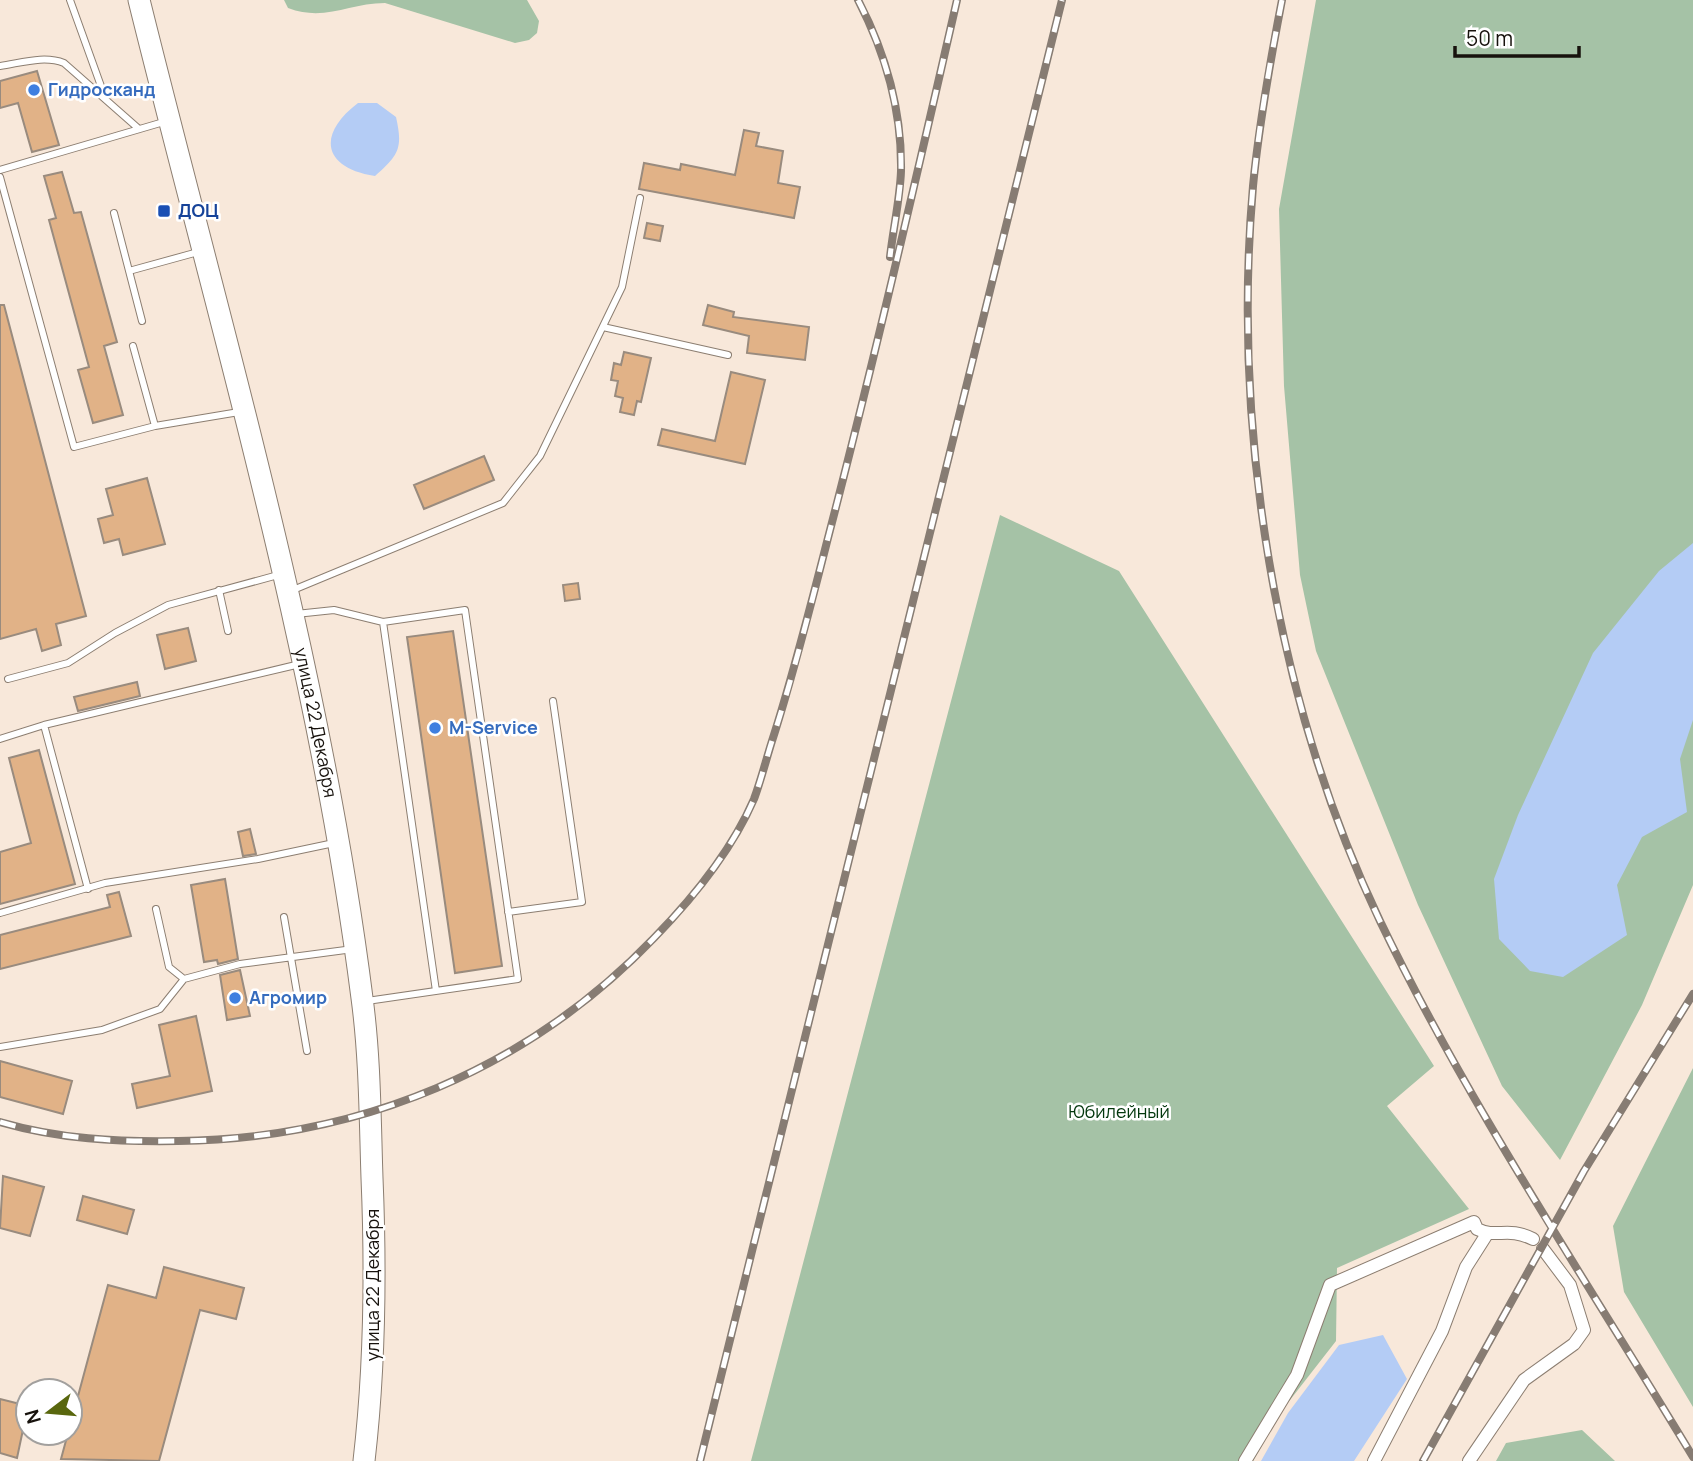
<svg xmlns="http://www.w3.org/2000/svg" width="1693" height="1461" font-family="Manrope,sans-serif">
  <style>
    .green { fill: #a5c2a6 }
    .water { fill: #b4ccf5 }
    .building { fill: #e1b287; stroke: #998b7e; stroke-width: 2 }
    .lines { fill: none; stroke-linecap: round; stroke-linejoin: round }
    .service-casing { stroke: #8c7e71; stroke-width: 8 }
    .minor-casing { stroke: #8c7e71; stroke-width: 14 }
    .primary-casing { stroke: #8c7e71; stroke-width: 23 }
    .service { stroke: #fff; stroke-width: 6 }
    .minor { stroke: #fff; stroke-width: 12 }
    .primary { stroke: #fff; stroke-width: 21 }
    .rail-casing { stroke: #877c73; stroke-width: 8 }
    .rail { stroke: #fff; stroke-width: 5; stroke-dasharray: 16; stroke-linecap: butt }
    .shop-dot { fill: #3f7fe0; stroke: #fff; stroke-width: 2.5 }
    .transit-dot { fill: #1a4fb4; stroke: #fff; stroke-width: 2.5 }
    .labels { text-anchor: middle; stroke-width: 5; stroke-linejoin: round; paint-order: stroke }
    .shop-label { font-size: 18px; font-weight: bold; fill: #366cbe; stroke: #fff; text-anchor: start }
    .transit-label { font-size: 18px; font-weight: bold; fill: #164399; stroke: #fff; text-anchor: start }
    .street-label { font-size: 18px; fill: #17120d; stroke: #fff }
    .park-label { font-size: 18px; fill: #03370d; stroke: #fff }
  </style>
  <rect width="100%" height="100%" fill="#f8e8da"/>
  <!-- green -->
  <path class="green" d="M284 0H527L539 21 537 33 529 40 515 43 385 3C349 3 325 22 288 8Z
    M1316 0H1693V885L1642 1005 1560 1160 1502 1086 1418 905 1316 651 1300 575 1284 386 1279 209Z
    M1000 515 1119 571 1434 1066 1387 1106 1469 1209 1337 1268 1336 1341 1283 1409 1253 1461H751Z
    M1693 1068V1407L1624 1292 1613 1226Z
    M1582 1430 1615 1461H1496L1506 1443Z"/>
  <!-- water -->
  <path class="water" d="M358 103H377L396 117C403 148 399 155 375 176 322 168 317 134 358 103Z
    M1693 543V720L1680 759 1687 812 1642 837 1617 885 1627 935 1563 977 1530 971 1499 939 1494 879 1518 815 1593 653 1659 571Z
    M1383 1335 1407 1379 1354 1461H1261L1288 1413 1339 1345Z"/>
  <!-- building -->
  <path class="building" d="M37 71 59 145 32 152 18 103 0 108V81Z
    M744 130 759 133 756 146 783 151 778 183 800 187 794 218 639 189 644 163 680 170 681 164 735 175Z
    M62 172 74 213 81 212 117 342 104 346 123 415 93 423 78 370 89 367 49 220 56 218 44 176Z
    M647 223 663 226 660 241 644 238Z
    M0 305H4L86 616 56 624 61 645 42 651 36 629 0 639Z
    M708 305 734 312 733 317 809 327 805 360 747 353 749 336 703 325Z
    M624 352 651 358 641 402 637 401 634 415 620 412 623 398 615 396 618 381 611 380 614 363 621 365Z
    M731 372 765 380 745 464 658 445 662 429 715 441Z
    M484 456 494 480 424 509 414 485Z
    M147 478 165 544 123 555 119 539 104 543 98 519 113 515 106 489Z
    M578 583 580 599 565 601 563 585Z
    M188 628 196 661 165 669 157 635Z
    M453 631 502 966 455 973 407 637Z
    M137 682 140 696 78 711 74 697Z
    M39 750 75 884 0 904V852L31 843 9 758Z
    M250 829 256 854 243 856 238 832Z
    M225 879 238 959 218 964 217 960 204 962 191 885Z
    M119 892 131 936 0 969V935L110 907 107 895Z
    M240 970 250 1016 227 1020 220 975Z
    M196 1016 212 1091 137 1108 132 1084 170 1076 159 1025Z
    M0 1061 72 1081 63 1114 0 1097Z
    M3 1176 44 1187 30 1236 0 1228Z
    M83 1196 134 1210 127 1234 77 1220Z
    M164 1267 244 1288 236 1319 200 1310 159 1461 61 1459 108 1285 156 1298Z
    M0 1399 28 1406 17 1458 0 1453Z"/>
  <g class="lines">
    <defs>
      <path id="service" d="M70 0 106 100
        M0 66C21 63 44 55 64 63L139 129
        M0 170 167 121
        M0 177 74 447 155 426 239 412
        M114 213 142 321
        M129 271 198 252
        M603 327 728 355
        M133 346 155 426
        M219 590 228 631
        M293 590 503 503 540 456 622 287 640 198
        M296 614 334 610 383 622 465 610 518 979 367 1001
        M383 622 436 991
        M8 679 68 663 115 633 168 605 278 575
        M44 725 88 889
        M0 739 44 725 300 664
        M156 909 169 967 184 979 240 964 353 949
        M508 912 582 902 553 701
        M0 913 105 883 258 859 334 843
        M284 917 307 1051
        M0 1047 102 1030 160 1009 184 979"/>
      <path id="minor" d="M1245 1461 1297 1375 1330 1285 1474 1222 1477 1229C1497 1239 1507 1226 1533 1239
        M1374 1461 1442 1331 1466 1267 1487 1234
        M1469 1461 1524 1380 1574 1344 1584 1330 1570 1285 1543 1249"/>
      <g id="primary">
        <path id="s1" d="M139 0C221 331 319 659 362 998 370 1057 370 1118 372 1178 376 1273 375 1366 364 1461"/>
      </g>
    </defs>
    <!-- service casing -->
    <use href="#service" class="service-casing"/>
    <!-- minor casing -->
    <use href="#minor" class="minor-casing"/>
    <!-- primary casing -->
    <use href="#primary" class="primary-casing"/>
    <!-- service -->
    <use href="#service" class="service"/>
    <!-- minor -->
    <use href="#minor" class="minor"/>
    <!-- primary -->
    <use href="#primary" class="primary"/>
    <defs>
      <path id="rail" d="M858 0C885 52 902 111 901 171 900 199 893 229 890 257
        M1282 0C1270 62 1259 124 1253 186 1232 429 1275 701 1380 921 1468 1104 1588 1283 1693 1457
        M0 1122C59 1139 117 1142 178 1141 360 1139 528 1069 654 938 693 898 732 850 754 799 761 780 766 760 772 741 794 673 811 604 829 534 875 357 916 179 957 0
        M700 1461 1062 0
        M1423 1461 1584 1171 1693 994"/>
    </defs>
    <!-- rail casing -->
    <use href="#rail" class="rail-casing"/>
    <!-- rail -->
    <use href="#rail" class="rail"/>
  </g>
  <!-- markers -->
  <g class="shop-dot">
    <circle cx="34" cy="90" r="7"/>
    <circle cx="435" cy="728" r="7"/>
    <circle cx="235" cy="998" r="7"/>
  </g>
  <rect class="transit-dot" x="157" y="204" width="14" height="14" rx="3.5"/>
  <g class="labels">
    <!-- shop labels -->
    <g class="shop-label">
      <text x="48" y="96">Гидросканд</text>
      <text x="449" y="734">M-Service</text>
      <text x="249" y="1004">Агромир</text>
    </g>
    <!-- transit labels -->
    <g class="transit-label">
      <text x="178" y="217">ДОЦ</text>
    </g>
    <!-- street labels -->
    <g class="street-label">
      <text dy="6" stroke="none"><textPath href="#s1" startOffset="744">улица 22 Декабря</textPath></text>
      <text transform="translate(373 1285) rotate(-90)" y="6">улица 22 Декабря</text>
    </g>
    <!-- park labels -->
    <g class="park-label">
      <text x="1119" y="1118">Юбилейный</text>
    </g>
  </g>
  <!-- north arrow -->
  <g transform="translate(49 1412) rotate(254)"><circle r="33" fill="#ffffff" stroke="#a2a09e" stroke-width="2"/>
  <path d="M0-5L12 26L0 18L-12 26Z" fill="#59670e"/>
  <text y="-10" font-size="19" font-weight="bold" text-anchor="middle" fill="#17120d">N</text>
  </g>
  <!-- scale -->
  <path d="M1455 46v10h124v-10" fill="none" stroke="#17120d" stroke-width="3.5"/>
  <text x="1466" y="46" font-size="21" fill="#17120d" stroke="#ffffff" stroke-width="5" paint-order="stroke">50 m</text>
</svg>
